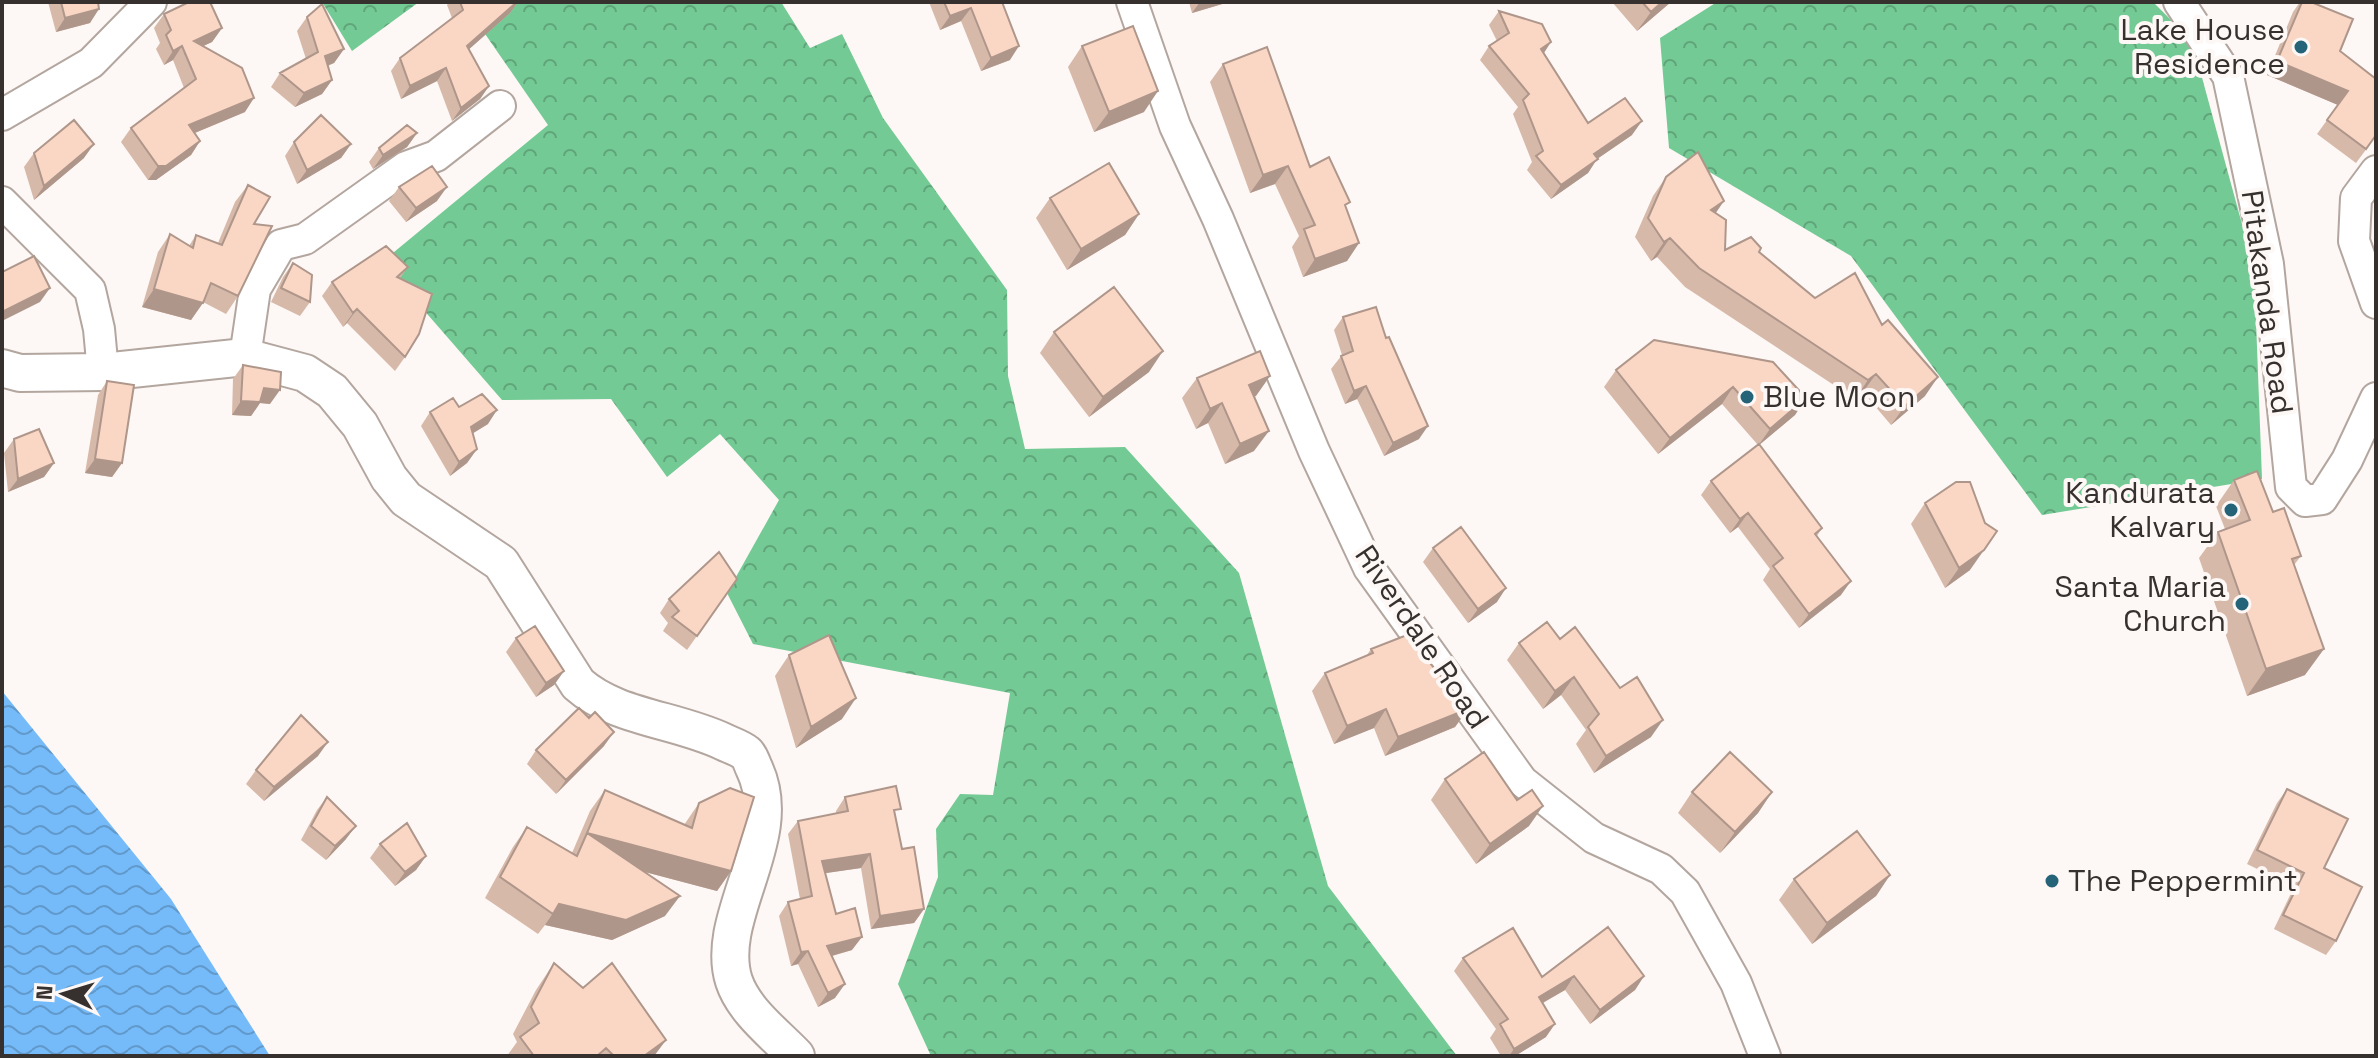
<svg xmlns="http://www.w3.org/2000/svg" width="2378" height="1058" font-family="'Space Grotesk',sans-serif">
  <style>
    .forest { fill: url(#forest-crowns) }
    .water { fill: url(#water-waves) }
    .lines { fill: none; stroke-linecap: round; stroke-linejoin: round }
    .minor-casing { stroke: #b3a69f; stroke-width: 34 }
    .tertiary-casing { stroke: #b3a69f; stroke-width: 40 }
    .minor { stroke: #fff; stroke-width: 30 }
    .tertiary { stroke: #fff; stroke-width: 36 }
    .wall { fill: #d7b9a9 }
    .shaded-wall { fill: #af968a }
    .building { fill: #fad7c5; stroke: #af968a; stroke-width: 2 }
    .poi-dot { fill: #246378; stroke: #fdf7f5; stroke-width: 3 }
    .labels { text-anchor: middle; stroke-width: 8; stroke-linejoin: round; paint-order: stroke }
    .poi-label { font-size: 30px; fill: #36312e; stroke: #fdf7f5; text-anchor: end }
    .street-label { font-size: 30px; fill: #36312e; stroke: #fdf7f5 }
  </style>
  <defs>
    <pattern id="forest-crowns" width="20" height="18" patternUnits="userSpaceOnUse" patternTransform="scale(2)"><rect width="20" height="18" fill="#74ca94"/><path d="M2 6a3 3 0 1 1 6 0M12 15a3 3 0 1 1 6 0" fill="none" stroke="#60a579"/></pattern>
    <pattern id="water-waves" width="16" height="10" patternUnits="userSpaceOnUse" patternTransform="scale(2)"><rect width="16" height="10" fill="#75bbfa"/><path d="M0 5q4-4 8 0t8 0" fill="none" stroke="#6199cb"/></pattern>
  </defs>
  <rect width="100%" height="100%" fill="#fdf7f5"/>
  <!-- forest -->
  <path class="forest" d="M322 2H419L352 51Z
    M463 2H781L810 48 842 34 883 118 1007 290 1008 376 1025 449 1125 447 1239 573 1328 886 1457 1056H931L898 984 938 877 936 829 960 794 993 795 1010 693 753 644 727 593 779 500 720 434 667 477 611 399 502 400 382 262 548 125Z
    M1717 2H2153L2192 41 2254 268 2262 479 2042 515 1851 256 1669 148 1660 38Z"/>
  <!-- water -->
  <path class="water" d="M2 691 171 899 270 1056H2Z"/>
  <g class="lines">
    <defs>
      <path id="minor" d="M1132 2 1175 126 1218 219 1314 451 1369 568 1522 781 1594 838 1661 869 1685 892 1736 983 1765 1056
        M2179 2 2228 76 2268 264 2291 487 2305 501 2322 499 2347 460 2376 398
        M2 115 91 63 151 2
        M2376 171 2356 198 2354 241 2376 303
        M2 202 90 290 99 329 103 372
        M245 357 255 289 281 245 305 239 406 167 436 156 500 106"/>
      <path id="tertiary" d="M2 368 20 373 103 372 245 357 305 373 332 391 360 425 389 478 406 499 501 563 578 684C616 718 676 719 724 742 730 745 740 748 746 753 750 756 752 764 754 768 788 838 713 916 734 981 744 1011 775 1034 796 1056"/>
    </defs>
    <!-- minor casing -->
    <use href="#minor" class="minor-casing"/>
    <!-- tertiary casing -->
    <use href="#tertiary" class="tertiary-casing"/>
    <!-- minor -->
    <use href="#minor" class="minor"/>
    <!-- tertiary -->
    <use href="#tertiary" class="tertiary"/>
  </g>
  <!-- wall -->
  <path class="wall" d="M48 2H98L90 23 56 32Z
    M449 2H518L510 13 469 49 489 86 480 99 452 121 437 81 401 99 391 71 400 58 452 18 447 5Z
    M929 2H1002L1010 60 981 71 961 21 940 30Z
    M1189 2H1229L1192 13Z
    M1612 2H1671L1637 31Z
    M2300 2H2311L2340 51 2376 136 2356 163 2317 134 2338 105 2267 75 2293 12Z
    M1499 11 1544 53 1588 123 1632 135 1597 159 1588 173 1551 199 1527 170 1532 162 1513 114 1518 107 1480 60 1489 46 1497 41 1489 25Z
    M164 14 222 28 212 42 203 46 245 112 195 133 200 141 191 155 156 180H148L121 142 131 128 184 88 173 60 164 65 156 49 160 43 154 28Z
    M307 17 344 49 334 63 328 66 332 80 322 94 295 107 271 87 280 73 306 59 297 31Z
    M1082 46 1144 112 1094 132 1068 67Z
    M1223 64 1310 167 1346 207 1359 243 1347 261 1303 277 1292 247 1299 236 1275 184 1250 193 1210 82Z
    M417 133 407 147 373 169 369 162 379 148Z
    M294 142 351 144 341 158 297 184 285 156Z
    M34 153 84 158 34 200 24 167Z
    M1666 177 1715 213 1725 250 1759 252 1815 298 1882 325 1925 396 1891 425 1863 392 1855 399 1685 287 1657 257 1651 261 1635 237 1653 196Z
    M248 185 254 224 238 296 226 314 203 302 191 320 142 307 158 252 170 234 189 246 196 235 218 243 235 202Z
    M399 187 437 201 406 222 389 201Z
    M1050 198 1139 214 1125 235 1067 270 1036 218Z
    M293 263 310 302 300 316 271 302 283 277Z
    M408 267 400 278 405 357 395 371 347 323 343 327 322 296 332 282Z
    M1343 317 1419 439 1384 456 1357 399 1345 404 1331 369 1342 355 1334 330Z
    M1054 332 1149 372 1089 417 1040 353Z
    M243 365 270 404 260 403 251 416 232 415 233 379Z
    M1616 370 1806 398 1795 415 1759 445 1822 528 1817 536 1841 595 1799 628 1763 580 1770 569 1738 527 1730 533 1701 495 1711 481 1758 445 1722 404 1658 454 1604 387Z
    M1270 376 1254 397V451L1225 464 1208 423 1196 429 1182 398 1197 378Z
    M107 381 122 463 112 477 85 473 98 395Z
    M459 407 488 424 473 433 477 449 467 463 450 476 421 426 430 412Z
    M14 439 54 463 44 477 8 492 4 453Z
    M2234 480 2273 512 2301 556 2294 565 2305 675 2247 696 2199 558 2218 532 2225 529 2216 506Z
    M1925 503 1970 570 1945 588 1911 524Z
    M1433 548 1497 602 1468 623 1423 562Z
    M737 579 687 650 663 631 668 623 660 613 669 599Z
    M516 638 564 671 554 685 536 697 506 652Z
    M1560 639 1651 737 1594 773 1576 744 1586 730 1561 695 1543 709 1507 660 1519 643Z
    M1371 649 1468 709 1455 727 1385 756 1374 728 1334 744 1312 691 1325 673 1367 655Z
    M789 655 842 719 796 748 775 676Z
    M604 746 556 794 527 764 536 750Z
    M318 756 264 801 246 784 256 770Z
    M1445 779 1517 800 1529 826 1476 864 1431 800Z
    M2287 789 2324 868 2336 941 2326 955 2274 929 2294 887 2247 864 2277 803Z
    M605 790 684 825 699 803 731 871 717 891 645 872 665 916 612 940 545 925 538 934 485 898 513 847 527 827 572 853 590 811Z
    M1692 792H1772L1758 813 1720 853 1678 813Z
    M327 797 346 839 326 860 301 840 317 810Z
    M845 797 895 817 902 849 924 909 914 923 871 929 861 868 825 873 836 914 852 950 832 956 835 998 818 1007 798 964 791 966 779 916 788 902 800 899 788 834 798 821 836 814V811Z
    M380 844 426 856 416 870 395 886 370 858Z
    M1890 875 1876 896 1812 944 1779 900 1794 879Z
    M1463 958 1542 977 1644 976 1635 990 1590 1024 1565 990 1543 1003 1546 1037 1515 1056H1501L1490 1038 1496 1029 1454 971Z
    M554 963 583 988 666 1040 654 1056H507L517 1042 513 1034 536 990Z"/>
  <!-- shaded-wall -->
  <path class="shaded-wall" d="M518 2 510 13 458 59 467 46Z
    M1200 2H1229L1192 13Z
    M1662 2H1671L1637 31 1651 12Z
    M971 8 961 21 940 30 950 16Z
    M99 9 90 23 56 32 65 18Z
    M222 28 212 42 184 55 194 41Z
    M1551 42 1542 56 1541 49Z
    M182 46 173 60 164 65 173 51Z
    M1019 46 1010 60 981 71 991 58Z
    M344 49 334 63 315 70 325 56Z
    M2277 61 2348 91 2338 105 2267 75Z
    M446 68 437 81 401 99 410 86Z
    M332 80 322 94 295 107 304 93Z
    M489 86 480 99 452 121 461 108Z
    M1158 91 1144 112 1094 132 1109 112Z
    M254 98 245 112 180 139 189 125Z
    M1642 121 1632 135 1597 159 1588 173 1551 199 1561 185 1594 154Z
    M417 133 407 147 373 169 383 155Z
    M200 141 191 155 156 180H148L158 166Z
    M94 144 84 158 34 200 44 186Z
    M351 144 341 158 297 184 307 170Z
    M1288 166 1275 184 1250 193 1263 175Z
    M447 187 437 201 406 222 416 208Z
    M1724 201 1711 220V210Z
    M1139 214 1125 235 1067 270 1081 249Z
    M1670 238 1657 257 1651 261 1664 242Z
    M1359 243 1347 261 1303 277 1315 259Z
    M50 288 40 302 2 321V312Z
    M154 289 203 303 191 320 142 307Z
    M357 309 347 323 343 327 353 313Z
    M1163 351 1149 372 1089 417 1103 397Z
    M1876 374 1863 392 1855 399 1868 380Z
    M1270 376 1256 396 1235 405 1249 385Z
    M1938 377 1925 396 1891 425 1905 406Z
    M1366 386 1357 399 1345 404 1354 391Z
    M1733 387 1722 404 1658 454 1670 438Z
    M264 388 280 390 270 404 260 403 251 416 232 415 241 401Z
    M1806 398 1795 415 1758 446 1770 429Z
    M1222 403 1208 423 1196 429 1210 409Z
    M497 410 488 424 462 440 471 427Z
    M1428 426 1419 439 1384 456 1393 443Z
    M1269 431 1254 451 1225 464 1240 444Z
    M477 449 467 463 450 476 459 462Z
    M95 459 122 463 112 477 85 473Z
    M54 463 44 477 8 492 18 479Z
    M1748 513 1738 527 1730 533 1740 519Z
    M1984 550 1970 570 1945 588 1959 568Z
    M1851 581 1841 595 1799 628 1809 614Z
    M1506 588 1497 602 1468 623 1478 609Z
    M2324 649 2305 675 2247 696 2266 669Z
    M564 671 554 685 536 697 546 683Z
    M1574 677 1561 695 1543 709 1555 691Z
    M856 698 842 719 796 748 811 727Z
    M1386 709 1374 728 1334 744 1347 726Z
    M1468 709 1455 727 1385 756 1398 737Z
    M1663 720 1651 737 1594 773 1606 756Z
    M614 732 604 746 556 794 566 780Z
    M328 742 318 756 264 801 274 787Z
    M1772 792 1758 813 1720 853 1735 832Z
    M1543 806 1529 826 1476 864 1490 844Z
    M356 826 346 839 326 860 335 846Z
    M587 833 572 853 587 833 731 871 717 891 577 854Z
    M870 854 861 868 813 875 822 861Z
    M426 856 416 870 395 886 405 872Z
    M1890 875 1876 896 1812 944 1827 923Z
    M680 896 665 916 612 940 545 925 559 904Z
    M924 909 914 923 871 929 880 916Z
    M862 937 852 950 817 960 827 946Z
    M808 951 798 964 791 966 801 952Z
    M1574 976 1565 990 1530 1010 1539 997Z
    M1644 976 1635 990 1590 1024 1600 1010Z
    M845 984 835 998 818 1007 828 993Z
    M1555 1024 1546 1037 1515 1056H1509L1514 1049Z
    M666 1040 654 1056H644Z"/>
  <!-- building -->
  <path class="building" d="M61 2H98L99 9 65 18Z
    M189 2H210L222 28 194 41 242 68 254 98 189 125 200 141 166 166H158L131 128 196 79 182 46 173 51 166 35 171 30 164 14Z
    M460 2H517L467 46 489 86 461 108 446 68 410 86 400 58 463 10Z
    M944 2H1002L1019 46 991 58 971 8 950 16Z
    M1642 2H1662L1651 12Z
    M2302 2H2311L2353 19 2340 51 2376 79V135L2366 149 2327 120 2348 91 2277 61Z
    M322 4 344 49 325 56 332 80 304 93 280 73 318 52 307 17Z
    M1499 11 1542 24 1551 42 1541 49 1588 123 1625 98 1642 121 1594 154 1598 159 1561 185 1536 156 1543 151 1523 100 1529 94 1489 46 1509 33Z
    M1133 26 1158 91 1109 112 1082 46Z
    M1267 47 1310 167 1329 157 1350 202 1345 205 1359 243 1315 259 1304 229 1315 225 1288 166 1263 175 1223 64Z
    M321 115 351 144 307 170 294 142Z
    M74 120 94 144 44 186 34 153Z
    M407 125 417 133 383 155 379 148Z
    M1698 152 1724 201 1711 210 1726 220 1725 250 1751 237 1761 248 1759 252 1815 298 1855 273 1882 325 1888 320 1938 377 1905 406 1876 374 1868 380 1699 268 1670 238 1664 242 1648 218 1666 177Z
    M1109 163 1139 214 1081 249 1050 198Z
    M432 166 447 187 416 208 399 187Z
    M248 185 270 197 254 224 272 226 238 296 211 283 203 303 154 289 170 234 193 248 196 235 222 245Z
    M386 246 408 267 397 277 432 294 419 334 405 357 357 309 353 313 332 282Z
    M34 256 50 288 2 312V272Z
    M293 263 312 275 310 302 281 288Z
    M1114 287 1163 351 1103 397 1054 332Z
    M1376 307 1386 338 1389 337 1428 426 1393 443 1366 386 1354 391 1341 356 1353 351 1343 317Z
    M1654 340 1773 362 1806 398 1770 429 1733 387 1670 438 1616 370Z
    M1260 351 1270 376 1249 385 1269 431 1240 444 1222 403 1210 409 1197 378Z
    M243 365 281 372 280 390 264 388 260 402 241 401Z
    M107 381 134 385 122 463 95 459Z
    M482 394 497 410 471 427 477 449 459 462 430 412 453 398 459 407Z
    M39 429 54 463 18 479 14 439Z
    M1759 444 1822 528 1815 534 1851 581 1809 614 1773 566 1783 558 1748 513 1740 519 1711 481Z
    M2257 471 2273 512 2284 508 2301 556 2292 559 2324 649 2266 669 2218 532 2250 520 2234 480Z
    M1956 482H1970L1985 523 1997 531 1984 550 1959 568 1925 503Z
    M1461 527 1506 588 1478 609 1433 548Z
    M719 552 737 579 697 636 672 617 679 611 669 599Z
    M1547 622 1560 639 1575 627 1620 688 1637 677 1663 720 1606 756 1588 727 1599 714 1574 677 1555 691 1519 643Z
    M535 626 564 671 546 683 516 638Z
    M829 635 856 698 811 727 789 655Z
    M1407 635 1468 709 1398 737 1386 709 1347 726 1325 673 1373 653 1371 649Z
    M579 708 589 718 595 712 614 732 566 780 536 750Z
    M301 715 328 742 274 787 256 770Z
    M1484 752 1517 800 1532 790 1543 806 1490 844 1445 779Z
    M1730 752 1772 792 1735 832 1692 792Z
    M896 786 901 809 894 810 902 849 914 847 924 909 880 916 870 854 822 861 836 914 855 908 862 937 827 946 845 984 828 993 808 951 801 952 788 902 812 896 798 821 848 811 845 797Z
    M730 788 754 797 731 871 587 833 605 790 692 828 699 803Z
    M2287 789 2348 819 2324 868 2362 887 2336 941 2283 915 2304 873 2257 850Z
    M327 797 356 826 335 846 311 826Z
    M407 823 426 856 405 872 380 844Z
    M527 827 577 856 587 833 680 896 626 920 559 904 553 914 500 877Z
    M1857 831 1890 875 1827 923 1794 879Z
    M1608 927 1644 976 1600 1010 1574 976 1539 997 1555 1024 1514 1049 1500 1024 1508 1019 1463 958 1513 928 1542 977Z
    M554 963 583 988 612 963 666 1040 644 1056H614L606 1048 597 1056H534L520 1037 539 1023 531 1007Z"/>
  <!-- markers -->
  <g class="poi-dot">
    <circle cx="2301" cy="47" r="8"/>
    <circle cx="1747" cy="397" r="8"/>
    <circle cx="2231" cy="510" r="8"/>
    <circle cx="2242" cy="604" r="8"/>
    <circle cx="2052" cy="881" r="8"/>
  </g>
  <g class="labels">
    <!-- poi labels -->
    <g class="poi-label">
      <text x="2285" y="40">Lake House<tspan x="2285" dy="34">Residence</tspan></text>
      <text x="1763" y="407" text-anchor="start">Blue Moon</text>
      <text x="2215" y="503">Kandurata<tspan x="2215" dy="34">Kalvary</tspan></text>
      <text x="2226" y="597">Santa Maria<tspan x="2226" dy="34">Church</tspan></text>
      <text x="2068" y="891" text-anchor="start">The Peppermint</text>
    </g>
    <!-- street labels -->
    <g class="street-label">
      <text transform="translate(2267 302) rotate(82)" y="10">Pitakanda Road</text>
      <text transform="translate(1422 637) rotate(56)" y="10">Riverdale Road</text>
    </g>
  </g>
  <!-- border -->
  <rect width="2378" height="1058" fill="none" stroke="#36312e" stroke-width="8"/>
  <!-- north arrow -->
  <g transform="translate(64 994) rotate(274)" stroke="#fdf7f5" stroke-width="6" paint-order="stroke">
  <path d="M0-6L14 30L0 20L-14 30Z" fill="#36312e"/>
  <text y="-12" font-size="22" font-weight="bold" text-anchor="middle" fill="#36312e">N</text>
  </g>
</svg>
